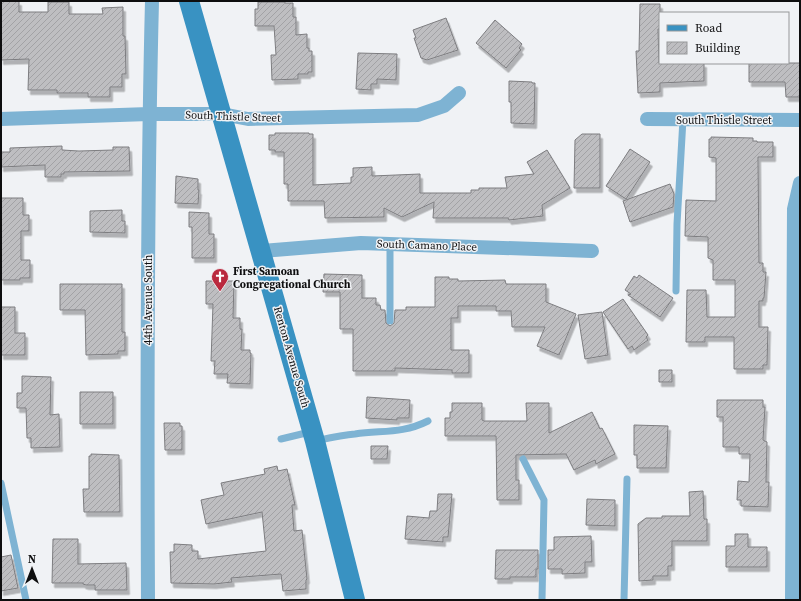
<svg xmlns="http://www.w3.org/2000/svg" width="801" height="601" font-family="'Source Serif 4',serif">
  <style>
    .building { fill: url(#building-hatch); stroke: #7d7d80; filter: url(#shadow) }
    .lines { fill: none; stroke-linecap: round; stroke-linejoin: round }
    .service { stroke: #7eb3d3; stroke-width: 7 }
    .minor { stroke: #7eb3d3; stroke-width: 14 }
    .secondary { stroke: #3992c2; stroke-width: 20 }
    .labels { text-anchor: middle; stroke-width: 3; stroke-linejoin: round; paint-order: stroke }
    .street-label { font-size: 11px; fill: #0e0e0f; stroke: #f0f2f5 }
    .poi-label { font-size: 11px; font-weight: bold; fill: #0e0e0f; stroke: #f0f2f5; text-anchor: start }
  </style>
  <defs>
    <pattern id="building-hatch" width="6" height="6" patternUnits="userSpaceOnUse"><rect width="6" height="6" fill="#bebec1"/><path d="M-1 1l2-2M0 6l6-6M5 7l2-2" fill="none" stroke="#a2a2a5"/></pattern>
    <filter id="shadow"><feDropShadow dx="2.5" dy="4.5" stdDeviation="0" flood-color="#0004"/></filter>
  </defs>
  <rect width="100%" height="100%" fill="#f0f2f5"/>
  <!-- building -->
  <path class="building" d="M1 1H19V12H48V2H69V14H103L102 8 123 7V36H125L126 74H122V87H110V97H88V93H57V90H28L29 59 1 60Z
    M258 2H285V3H293V17H296V35L307 34V48H309V51H312V72H308V74H298V79L272 80 271 55H276L274 26H255V9H258Z
    M640 4H660V29H658L659 63H704V81L660 83V92L638 93 636 51H639Z
    M446 18 458 50 427 60 421 58 414 38H416L413 30Z
    M495 20 522 44 519 48 521 50 506 68 476 43Z
    M358 53 397 54 396 80 377 79V84H371V90L356 89Z
    M749 63H800V97H786L785 82H749Z
    M509 81 532 82V83H535L534 124 511 123V102H509Z
    M275 133H309V134H313V185L351 183V177H353V168L372 167V176L420 174V193H471V190H479V188H507L505 177 534 174 527 162 547 150 570 188 542 205 543 216 509 220 508 218H433L434 202 402 217 384 208V217L325 218 324 201H288V184H284V152H275V150H269V135H275Z
    M582 134H600V188H574L575 140Z
    M711 137 753 138V141H757V142H773V157H758L759 263H763V272H766L764 298H763V301H759V327H768L767 365H763V369H734V337H705V342H686L687 290H706L707 317H735V280H713V260L708 258V237L685 236 686 200 716 201V158L709 157V139H711Z
    M62 146V150L79 151 113 150V147H129L130 171 64 172V174H61V177H45V165L1 167V152H10V148Z
    M630 149 650 162 626 199 606 186Z
    M176 176 198 179V190H199L198 204 175 203Z
    M670 184 674 194 673 207 630 222 623 201Z
    M1 198H23V215H29V231H21V260H30V278H20V280H1Z
    M122 210V221H125V233L90 232V211Z
    M189 212 209 213V234H214V258H192V227H189Z
    M324 274 362 275V298H376V305H380L381 310H385L386 323 390 326 394 323 395 310H406V307H435V277H449V279H458V281L505 280 506 284H546V302L576 314 559 355 537 346 545 327H512L511 311H496V306H458V318H451V350H469V373H452V370L395 368V371H353V329H340V292H323Z
    M639 275 673 298 660 317 628 295 631 294 625 290 634 276 637 278Z
    M206 281H234L233 318H240V329H242L241 350H250V353H251L250 384 227 383 228 374H214L215 361H211L213 304H206Z
    M60 284H122V332H125V351H118V354L86 355 85 310H60Z
    M623 299 648 335 646 337 648 340 634 350 632 346 628 349 603 312Z
    M1 307H15V333H25V355H1Z
    M602 312 608 355 585 359 578 315Z
    M659 370H672V382H659Z
    M22 376 51 377 50 415 59 414 60 447 31 448V438H27L26 408H17V393H22Z
    M80 392H113V424H80Z
    M367 397 410 400 409 418H397V420L366 418Z
    M717 400H763V407H765L763 440 767 442 766 482H769L768 507 741 506V500H737L738 481 749 482 750 454H739V447H723V417H717Z
    M452 403H482V420L484 421H527L526 403H549V433L592 412 600 429 602 428 615 454 596 464 595 460 574 470 566 454 516 455V480H519V500H497L496 436H445V418H450V412H452Z
    M164 423H180V426H182V450H165Z
    M634 425 668 426 666 468H637V455H634Z
    M371 446H388L387 459H371Z
    M91 454 119 455 120 512H84L83 489H89V456H91Z
    M277 466 278 471 287 469 295 505H292L294 531 302 530 307 579 306 580V589L283 591 281 574 231 578 232 582 214 584 171 583 170 552H174V544L192 545V551H198V559L266 551 262 512 206 524 201 500 224 495 221 483 265 474 264 469Z
    M703 491 704 519H707V541H672V566H668V576H653V580L639 581 638 524 646 518H662V516H690L689 492Z
    M438 494H452L448 537H443V542L405 539 407 516 429 518 430 511H437Z
    M587 499 615 500V526L586 525Z
    M735 534H748V547H767V567H726V546H735Z
    M591 536 592 562H585V573L562 574V569H548V550H554V537Z
    M53 539H78V564L126 563 127 590H95V585H86L83 584V583H52Z
    M496 550H538V569H536V577H510V579H495Z
    M11 555 18 588 1 591V557Z"/>
  <g class="lines">
    <!-- service -->
    <path class="service" d="M390 244V321
      M676 291 677 224 683 119
      M281 439 310 432
      M315 441C329 438 342 435 355 434 382 430 402 434 428 421
      M523 459 544 500 542 600
      M1 483 26 600
      M624 600 627 479"/>
    <!-- minor -->
    <path class="minor" d="M1 119 149 114H222L248 119 418 115 444 106 459 93
      M647 119 800 120
      M262 251 361 243 592 251
      M148 600C147 400 147 201 152 1
      M792 600 794 209 800 183"/>
    <!-- secondary -->
    <path class="secondary" d="M189 1 315 441 355 600"/>
  </g>
  <!-- icons -->
  <defs>
    <symbol id="church-pin" viewBox="-11 -11 22 30"><path d="M0 17L-7.5 6A9.5 9.5 0 1 1 7.5 6Z" fill="#ba293e" stroke="#f0f2f5"/><path d="M-1.2-6h2.4v3.5h3.3v2.4h-3.3V6h-2.4V-.1h-3.3v-2.4h3.3Z" fill="#fff"/></symbol>
  </defs>
  <g fill-rule="evenodd">
    <use href="#church-pin" x="210" y="267" width="20" height="27"/>
  </g>
  <g class="labels">
    <!-- street labels -->
    <g class="street-label">
      <text transform="translate(233 116) rotate(2)" y="4">South Thistle Street</text>
      <text x="724" y="124">South Thistle Street</text>
      <text transform="translate(427 245) rotate(2)" y="4">South Camano Place</text>
      <text transform="translate(148 300) rotate(-90)" y="4">44th Avenue South</text>
      <text transform="translate(292 357) rotate(74)" y="4">Renton Avenue South</text>
    </g>
    <!-- poi labels -->
    <g class="poi-label">
      <text x="233" y="275">First Samoan<tspan x="233" dy="13">Congregational Church</tspan></text>
    </g>
  </g>
  <!-- border -->
  <rect width="801" height="601" fill="none" stroke="#0e0e0f" stroke-width="4"/>
  <!-- legend -->
  <rect x="659" y="12" width="130" height="52" fill="#f0f2f5" stroke="#969799"/>
  <rect x="667" y="25" width="20" height="6" fill="#3992c2" stroke="#969799"/>
  <text x="695" y="32" font-size="12" fill="#0e0e0f">Road</text>
  <rect x="667" y="42" width="20" height="12" fill="url(#building-hatch)" stroke="#969799"/>
  <text x="695" y="52" font-size="12" fill="#0e0e0f">Building</text>
  <!-- north arrow -->
  <g transform="translate(32 569)" stroke="#f0f2f5" stroke-width="3" paint-order="stroke">
  <path d="M0-3L7 15L0 10L-7 15Z" fill="#0e0e0f"/>
  <text y="-6" font-size="11" font-weight="bold" text-anchor="middle" fill="#0e0e0f">N</text>
  </g>
</svg>
